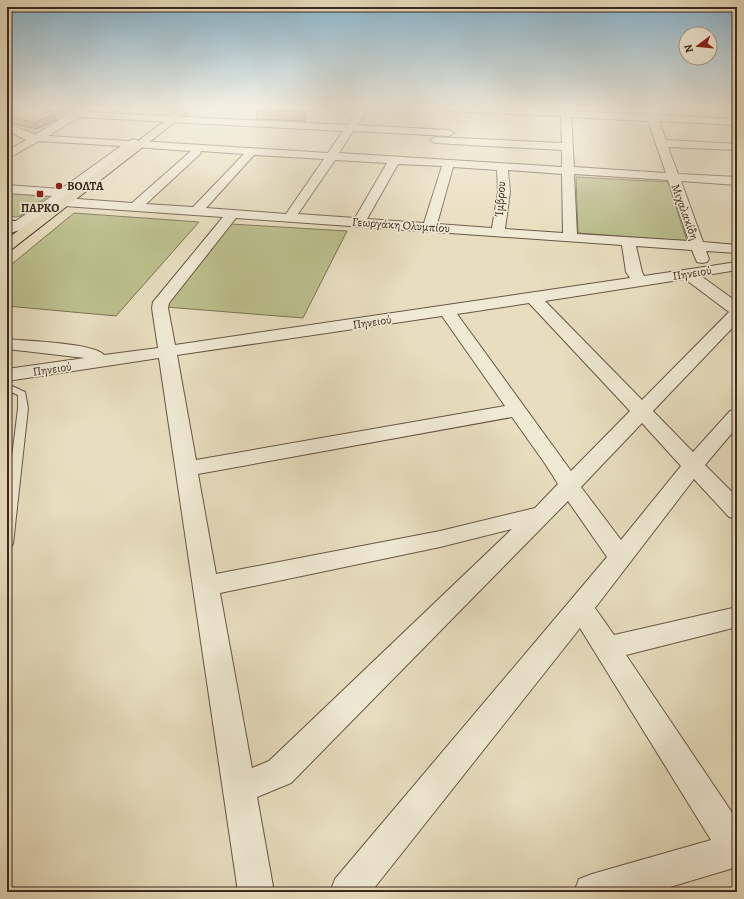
<svg xmlns="http://www.w3.org/2000/svg" width="744" height="899" font-family="Alegreya,serif">
  <style>
    .green { fill: #bcc08e; stroke: #7d7456 }
    .lines { fill: none; stroke-linecap: round; stroke-linejoin: round }
    .lane-casing { stroke: #685646; stroke-width: 2 }
    .street-casing { stroke: #685646; stroke-width: 2 }
    .secondary-casing { stroke: #3e281e; stroke-width: 2 }
    .highway-casing { stroke: #3e281e; stroke-width: 2 }
    .lane { fill: #f0ead5; fill-rule: evenodd }
    .street { fill: #f0ead5; fill-rule: evenodd }
    .secondary { fill: #f0ead5; fill-rule: evenodd }
    .highway { fill: #e8debf; fill-rule: evenodd }
    .wall { fill: #c29270; stroke: #3e281e }
    .shaded-wall { fill: #9e775b; stroke: #3e281e }
    .building { fill: #e2aa82; stroke: #3e281e }
    .poi-dot { fill: #8f2418; stroke: #f0ead5; stroke-width: 1.5 }
    .labels { text-anchor: middle; stroke-width: 3.5; stroke-linejoin: round; paint-order: stroke }
    .far-poi-label { font-size: 12px; font-weight: bold; fill: #3e281e; stroke: #f0ead5; text-anchor: start }
    .far-street-label { font-size: 12px; fill: #3e281e; stroke: #f0ead5 }
  </style>
  <rect width="100%" height="100%" fill="#e8debf"/>
  <filter id="stains"><feTurbulence type="fractalNoise" baseFrequency=".005" numOctaves="4"/><feColorMatrix values="0 0 0 0 .2 0 0 0 0 .09 0 0 0 0 .02 0 0 0 .5 -.17"/></filter>
  <radialGradient id="worn" r=".72"><stop offset=".6" stop-color="#630" stop-opacity="0"/><stop offset="1" stop-color="#630" stop-opacity=".3"/></radialGradient>
  <!-- green -->
  <path class="green" d="M42 108H56L70 115 37 134 7 119V115Z
    M576 177 668 182 687 241 578 233Z
    M7 193 47 196V197C38 204 34 204 23 206L26 207 24 209 31 210C22 215 16 221 7 213Z
    M74 213 199 222 116 316 7 306V268Z
    M231 224 347 231 303 318 166 307Z"/>
  <g class="lines">
    <defs>
      <path id="lane" d="M12 386 25 392 28 408 13 544 11 547 7 548V498L18 408V395L11 392 7 393V387Z"/>
      <path id="street" d="M56 108H70L76 110 80 108H89L87 112 348 125 359 108H369L357 125 449 130 454 133 449 136 353 131 339 153 562 167V150L435 143 430 140 435 137 562 143 561 116 447 111 442 108H504L561 111V108H571V111L646 115 644 108H654L656 115 737 119V125L659 121 666 140 737 144V150L668 147 678 174 737 177V185L681 181 703 242 737 245V253L706 251 709 259 707 262 702 263 697 262 692 250 636 246 642 272 644 276 737 262V270L701 276 737 302V323L653 411 693 452 730 411 737 409V427L705 465 737 497V519L729 517 694 479 595 608 614 635 737 607V627L626 655 737 820V867L653 892H574L579 879 592 874 711 840 580 628 371 892H330L335 879 607 557 568 501 291 783 257 797 274 892H238L159 358 7 381V369L85 358 7 349V339C25 341 95 343 104 355L158 348 152 308 153 302 223 217 64 206 58 203 23 229 7 234V225L13 223 52 196 7 193V185L61 189 121 146 39 141 7 159V151L26 140 7 130V123L35 135 69 114 58 110ZM79 117 343 131 328 153 139 141 134 139 129 141 48 136ZM571 117 648 121 666 173 574 167ZM134 147 191 151 132 203 64 198 73 196 75 193 74 191ZM201 151 244 154 193 207 146 204 200 154ZM254 155 324 159 286 214 206 208ZM335 160 387 163 355 218 298 214ZM398 164 442 166 424 223 367 219ZM453 167 497 170 498 192 492 228 437 224ZM508 170 562 174 563 233 505 229 510 192ZM574 174 668 180 689 241 577 234ZM236 218 622 245 626 272 630 278 175 345 168 308 169 303ZM685 279 729 312 642 400 545 301ZM529 303 630 411 571 471 457 314ZM442 316 505 406 196 460 177 355ZM512 417 546 465 558 484 535 508 440 531 216 574 198 474ZM642 423 681 466 621 540 581 487ZM512 529 269 761 252 768 220 593 440 547Z"/>
      <path id="secondary" d="M7 220 36 224 38 227 36 230 31 231 7 228Z"/>
      <path id="highway" d="M182 108H193L12 249 7 250V239Z"/>
    </defs>
    <!-- lane casing -->
    <use href="#lane" class="lane-casing"/>
    <!-- street casing -->
    <use href="#street" class="street-casing"/>
    <!-- secondary casing -->
    <use href="#secondary" class="secondary-casing"/>
    <!-- highway casing -->
    <use href="#highway" class="highway-casing"/>
    <!-- lane -->
    <use href="#lane" class="lane"/>
    <!-- street -->
    <use href="#street" class="street"/>
    <!-- secondary -->
    <use href="#secondary" class="secondary"/>
    <!-- highway -->
    <use href="#highway" class="highway"/>
  </g>
  <!-- wall -->
  <path class="wall" d="M256 108 306 112V121L257 119Z
    M7 112 56 120 36 129 7 121Z"/>
  <!-- shaded-wall -->
  <path class="shaded-wall" d="M7 108H22L7 110Z
    M55 114 56 120 36 129 34 123Z"/>
  <!-- building -->
  <path class="building" d="M26 108H44L55 114 34 123 7 115V112Z
    M256 108H304L306 112 256 109Z"/>
  <!-- sky -->
  <linearGradient id="sky" x2="0" y2="1"><stop stop-color="#88b7d1"/><stop offset="0.46" stop-color="#f5f0e2"/><stop offset="1" stop-color="#f5f0e2" stop-opacity="0"/></linearGradient>
  <rect width="744" height="234" fill="url(#sky)"/>
  <!-- markers -->
  <g class="poi-dot">
    <circle cx="59" cy="186" r="4"/>
    <rect x="36" y="190" width="8" height="8" rx="2"/>
  </g>
  <g class="labels">
    <!-- far-poi labels -->
    <g class="far-poi-label">
      <text x="67" y="190">ΒΟΛΤΑ</text>
      <text x="40" y="212" text-anchor="middle">ΠΑΡΚΟ</text>
    </g>
    <!-- far-street labels -->
    <g class="far-street-label">
      <text transform="translate(500 199) rotate(-86)" y="4">Ίμβρου</text>
      <text transform="translate(685 212) rotate(70)" y="4">Μιχαλακίδη</text>
      <text transform="translate(401 225) rotate(4)" y="4">Γεωργάκη Ολυμπίου</text>
      <text transform="translate(692 273) rotate(-9)" y="4">Πηνειού</text>
      <text transform="translate(372 322) rotate(-8)" y="4">Πηνειού</text>
      <text transform="translate(52 369) rotate(-8)" y="4">Πηνειού</text>
    </g>
  </g>
  <!-- margin -->
  <rect width="744" height="899" fill="none" stroke="#e8debf" stroke-width="24"/>
  <rect x="8" y="8" width="728" height="883" fill="none" stroke="#3e281e" stroke-width="2"/>
  <rect x="12" y="12" width="720" height="875" fill="none" stroke="#3e281e"/>
  <!-- north arrow -->
  <g transform="translate(698 46) rotate(254)"><circle r="19" fill="#f0ead5" stroke="#a99c8c"/>
  <path d="M0-3L7 15L0 10L-7 15Z" fill="#8f2418"/>
  <text y="-6" font-size="11" font-weight="bold" text-anchor="middle" fill="#3e281e">N</text>
  </g>
  <rect width="100%" height="100%" filter="url(#stains)"/>
  <rect width="100%" height="100%" fill="url(#worn)"/>
</svg>
